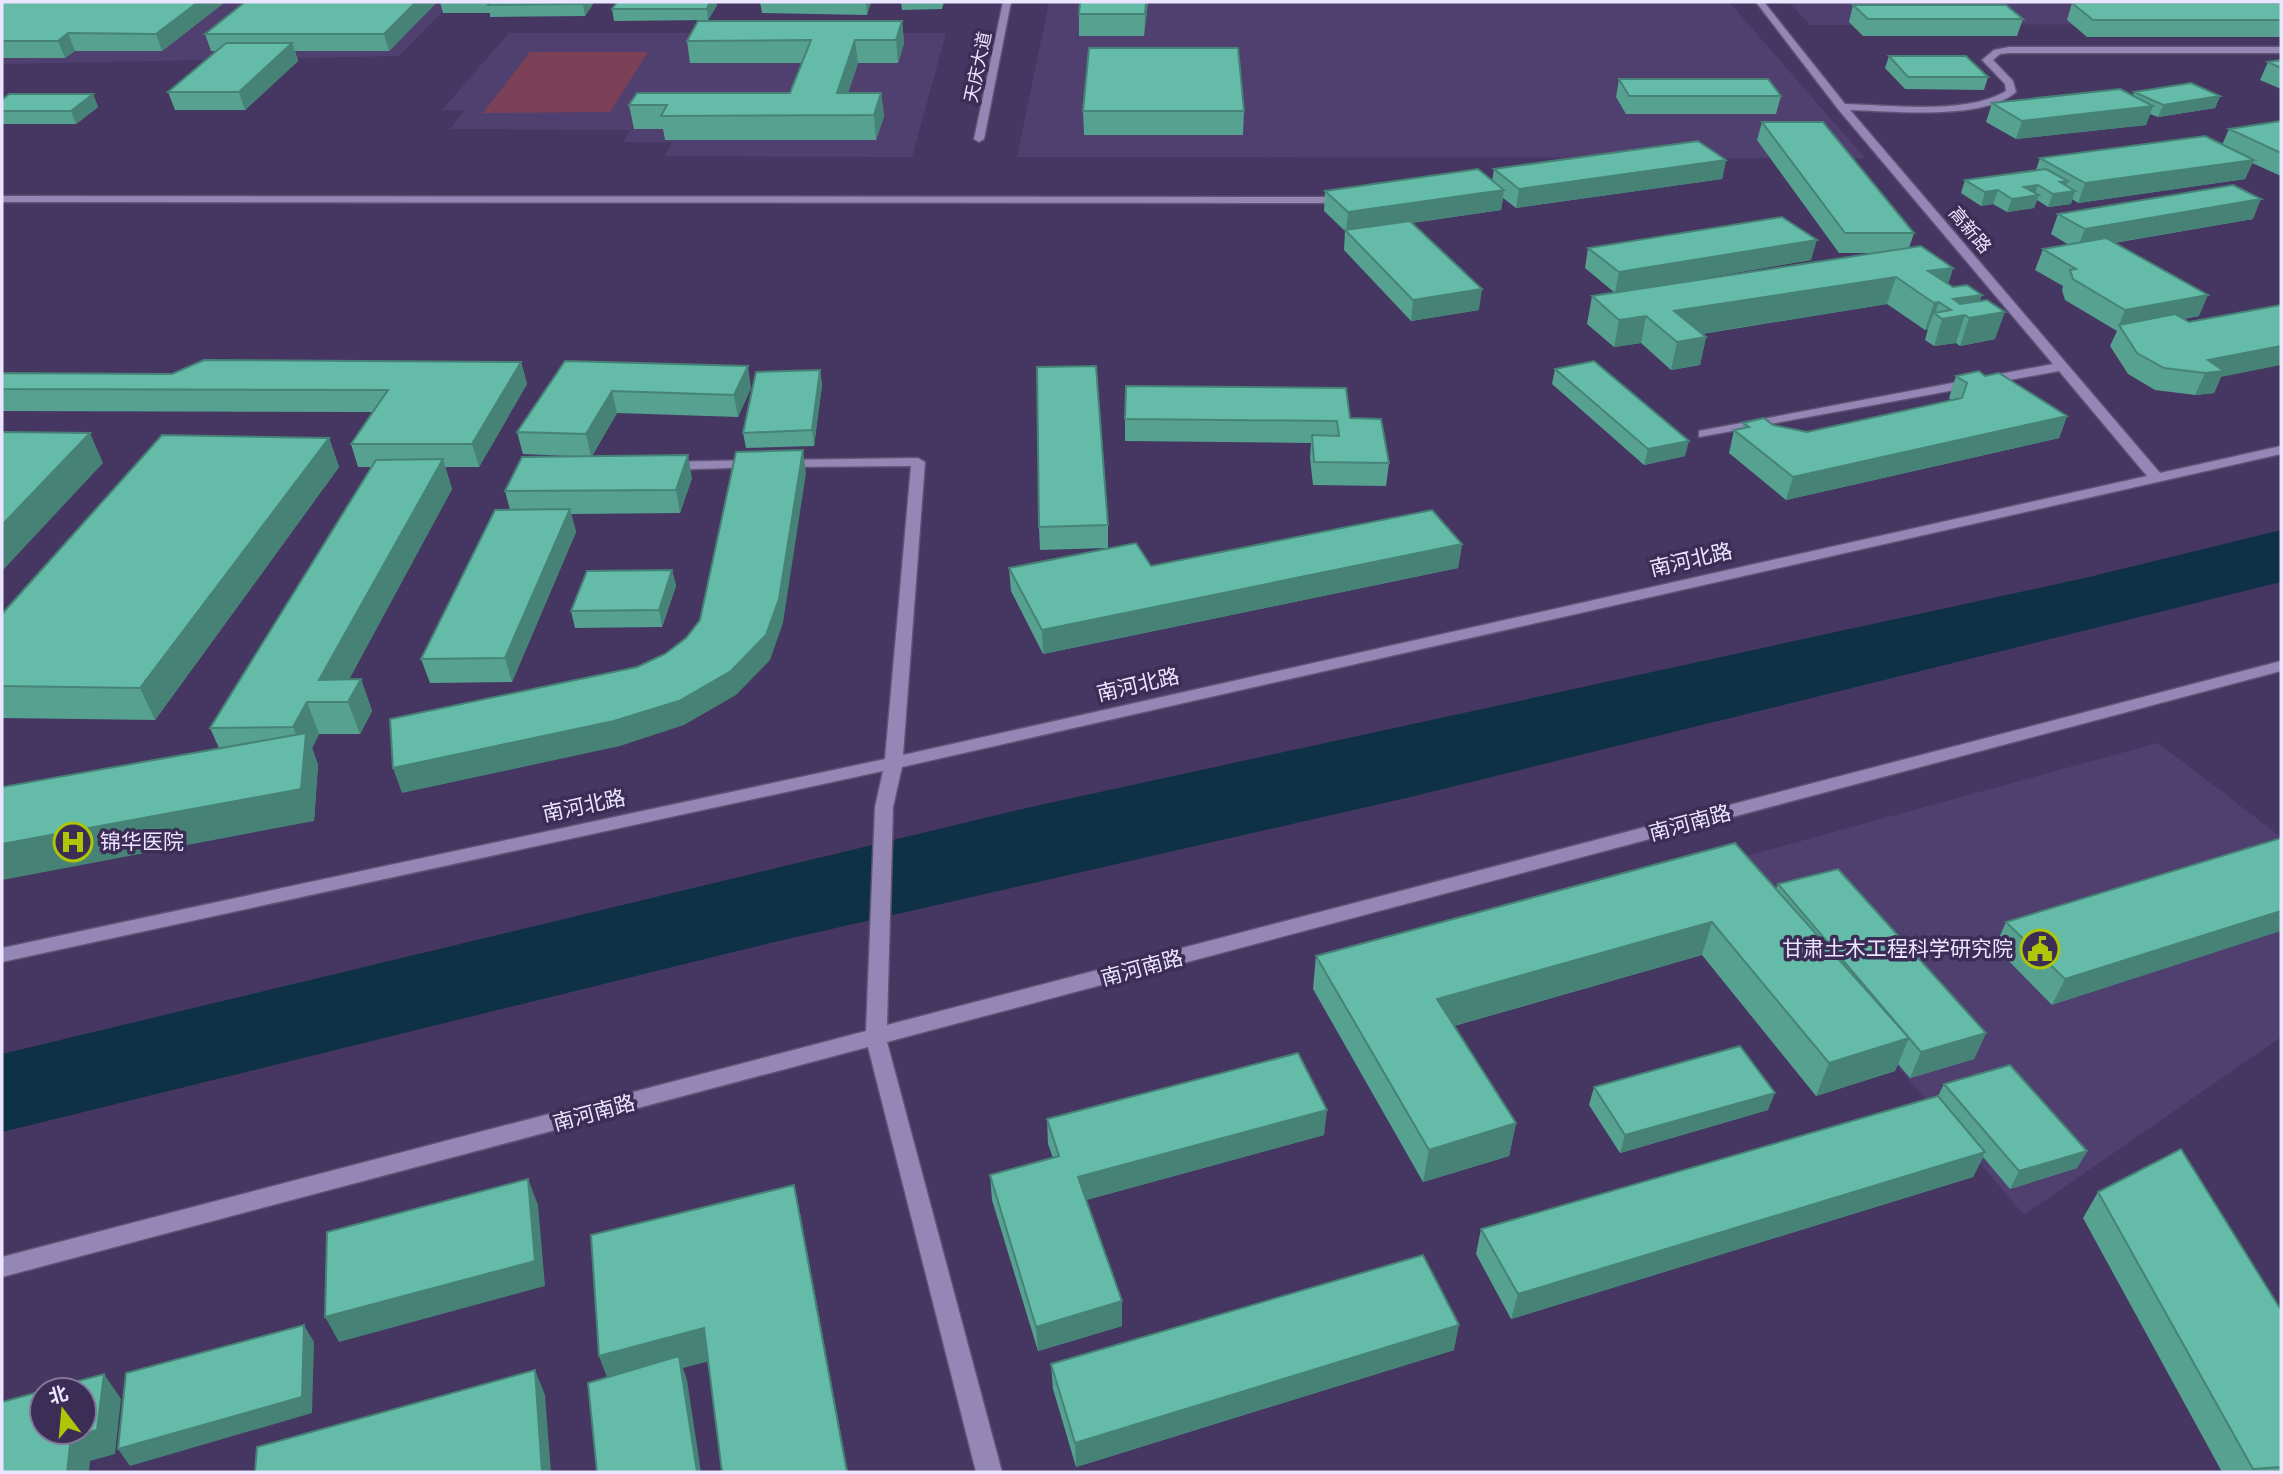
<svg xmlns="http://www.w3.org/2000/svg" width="2283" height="1474" font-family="Ubuntu,'Noto Sans SC',sans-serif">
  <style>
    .built { fill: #504070 }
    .green { fill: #7d4157 }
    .water { fill: #0e3145 }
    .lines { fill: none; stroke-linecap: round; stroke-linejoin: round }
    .minor-casing { stroke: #5e5275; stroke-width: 3 }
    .minor { fill: #9486b5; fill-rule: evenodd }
    .wall { fill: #56a190 }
    .shaded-wall { fill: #468376 }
    .building { fill: #64bba8; stroke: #468376; stroke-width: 2 }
    .labels { text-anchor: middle; stroke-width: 7; stroke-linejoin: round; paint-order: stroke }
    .far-street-label { font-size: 18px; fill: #ece5ff; stroke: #3b2d55 }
    .street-label { font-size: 21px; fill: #ece5ff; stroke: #3b2d55 }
    .poi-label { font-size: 21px; fill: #ece5ff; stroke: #3b2d55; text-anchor: start }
  </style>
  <rect width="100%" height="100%" fill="#453761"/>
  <!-- built -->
  <path class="built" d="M2 2H452L399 56 2 64Z
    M1049 2H1729L1865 158 1017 157Z
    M1789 2H2281V24L1810 25Z
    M509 33H946L912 157 665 156 672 142H623L630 130 450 129 465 110H442Z
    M2158 743 2281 837V1037L2024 1215 1724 862Z"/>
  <!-- green -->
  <path class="green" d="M530 52H648L610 112 483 113Z"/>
  <!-- water -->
  <path class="water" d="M2281 530V582L1402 799 770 943 2 1132V1054L1031 807 2089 577Z"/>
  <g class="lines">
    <defs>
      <path id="minor" d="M1003 2H1011L984 139 979 142 974 139Z
        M1756 2H1764L1845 104C1891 105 1966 115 2006 91L2005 84 1982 60 1994 50 2009 47H2281V53H2009L2000 54 1993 60 2013 81 2016 92C1983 121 1892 111 1850 110L2160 473 2281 446V454L902 767 893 807 887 1025 2281 661V671L887 1042 1002 1472H976L868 1047 2 1277V1257L866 1031 875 807 883 771 2 962V948L885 759 911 466 783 467 778 466V460L918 458 925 462 903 755 2147 476 2059 371 1699 437V431L1704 430 2053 364 1838 109Z
        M2 196 1328 197 1334 200 1328 203 2 202Z
        M755 460 760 461V467L667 470 660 466 667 462Z"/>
    </defs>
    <!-- minor casing -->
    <use href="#minor" class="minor-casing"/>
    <!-- minor -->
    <use href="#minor" class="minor"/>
  </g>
  <!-- wall -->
  <path class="wall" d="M2 2H225L162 51H75L65 58H2Z
    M437 2 389 51H295L298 61 245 110H175L168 92 217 51H211L205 34Z
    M440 2H593V4L585 16 490 17V13H443Z
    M617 2H716L717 5 708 20 614 21 612 9Z
    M760 2H871L867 15 762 13Z
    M901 2H944L942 9 902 10Z
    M1148 2 1144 36H1079V14Z
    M2072 3H2281V37H2087L2067 20Z
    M1853 5 2023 19 2017 36H1863L1849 22Z
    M902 21 904 43 898 63H858L848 93H881L884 116 876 140H665L663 129H634L629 105 790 93 802 63H690L687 41Z
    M1889 56 1988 77 1984 90 1905 89 1885 68Z
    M2281 60V89L2260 80 2268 62Z
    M1619 79 1781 96 1776 114H1626L1616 97Z
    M2134 92 2220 96 2215 108 2158 117 2150 114 2146 125 2016 139 1986 122 1992 103 2133 96Z
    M93 94 98 107 76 124H2V100Z
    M1083 111H1244L1243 135H1084Z
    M2281 121V176L2252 163 2245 179 2078 203 2072 199 2071 204 2048 207 2037 200 2034 208 2007 212 1993 204 1981 206 1961 193 1965 180 2036 170 2040 158 2222 145 2229 129Z
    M1762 122 1914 233 1909 248 1953 268 1948 284 1980 301 1995 339 1960 346 1956 343 1934 346 1925 340 1928 329 1925 330 1887 304 1702 334 1706 337 1700 365 1671 370 1641 343 1614 347 1587 324 1592 296 1874 253H1839L1757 140Z
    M1726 160 1722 179 1516 208 1503 198 1501 210 1412 223 1479 310 1411 321 1344 250 1345 231 1324 211 1325 191 1492 181 1494 169Z
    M2058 214 2253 219 2114 243 2199 316 2183 319 2221 377 2214 393 2195 395 2155 390 2128 374 2110 346 2117 331 2065 300 2062 290 2063 286 2035 270 2043 249 2069 245 2051 234Z
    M1588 248 1811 260 1615 293 1585 268Z
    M565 361 751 388 738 417 617 413 592 456 692 478 680 513 571 514 576 532 512 682 430 683 421 659 510 510 505 491 570 456 523 454 517 432Z
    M521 362 527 384 479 467H445L452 489 349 679H361L372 711 360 734H319L312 748 318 765 314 821 219 748 210 728 371 467H358L351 444 373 412 2 411V373L172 374Z
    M1555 369 1685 456 1644 465 1552 384Z
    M820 370 822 385 814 446 746 448 743 433Z
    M1956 376H1985L2067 416 2059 438 1786 500 1729 453 1734 430 1742 429 1743 423 1773 425 1807 432 1952 401 1949 398Z
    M1350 418 1389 463 1386 486 1313 485 1310 458 1311 443 1125 441V419Z
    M329 438 339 467 155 720 2 718V614Z
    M1108 525V548L1040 550 1039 527Z
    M1462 544 1458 568 1043 654 1011 591 1009 568 1151 566Z
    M672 570 676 586 662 627 575 628 571 611Z
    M2281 838 2052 1005 1995 947 2006 922Z
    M1778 884 1986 1033 1974 1059 1910 1078 1898 1064 1895 1071 1816 1096 1702 955 1454 1026 1516 1123 1509 1156 1423 1182 1313 989 1316 956 1776 889Z
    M1944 1084 2087 1151 2077 1168 2010 1189 1983 1157 1973 1177 1511 1319 1476 1254 1481 1229 1938 1096Z
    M1594 1087 1768 1110 1620 1153 1589 1105Z
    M1047 1119 1324 1135 1086 1200 1122 1326 1038 1351 992 1200 990 1175 1053 1158 1048 1144Z
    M2098 1192 2281 1310V1472H2222L2083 1218Z
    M1454 1350 1076 1467 1053 1389 1051 1364Z"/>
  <!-- shaded-wall -->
  <path class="shaded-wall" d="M198 2H225L162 51 156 34Z
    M416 2H437L389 51 384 34Z
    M585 2H593V4L585 16 583 4Z
    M710 2H716L717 5 708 20 707 9Z
    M866 2H871L867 15Z
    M1146 2H1148L1144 36 1145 14Z
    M902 21 904 43 898 63 896 40Z
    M68 33 75 51 65 58 58 41Z
    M855 40 858 63 840 116 837 93Z
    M292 43 298 61 245 110 239 92Z
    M881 93 884 116 876 140 874 115Z
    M93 94 98 107 76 124 71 111Z
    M2220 96 2215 108 2158 117 2163 105Z
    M2153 106 2146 125 2016 139 2022 121Z
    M1726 160 1722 179 1516 208 1519 189Z
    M2254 160 2245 179 2078 203 2085 183Z
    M2068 181 2064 192 2075 191 2071 204 2048 207 2053 194 2060 182Z
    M2038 185 2034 196 2039 195 2034 208 2007 212 2012 199 2024 187Z
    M1504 190 1501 210 1348 232 1346 231 1348 212Z
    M1998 190 1993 204 1981 206 1985 192Z
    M2261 199 2253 219 2077 249 2085 229Z
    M1817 240 1811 260 1615 293 1619 272Z
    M1953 268 1945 295 1928 271Z
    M1896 277 1887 304 1673 338 1674 311Z
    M1482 289 1479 310 1411 321 1413 300Z
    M1982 295 1974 317 2005 312 1995 339 1960 346 1969 318 1965 315 1956 343 1934 346 1942 319 1948 318 1953 299Z
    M2208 295 2199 316 2122 330 2119 325 2125 310Z
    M1939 302 1935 313H1934L1928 329 1925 330 1934 303Z
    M1646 316 1641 343 1614 347 1619 320Z
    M1706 337 1700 365 1671 370 1677 342Z
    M2281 346V365L2221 377 2214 393 2195 395 2205 373 2208 360Z
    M521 362 527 384 479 467 472 444Z
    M748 366 751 388 738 417 734 395Z
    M820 370 822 385 814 446 812 430Z
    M612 391 617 413 591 457 586 434Z
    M2067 416 2059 438 1786 500 1793 477Z
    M90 433 103 463 3 570 2 567V525Z
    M329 438 339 467 155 720 140 688Z
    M1689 441 1685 456 1644 465 1648 449Z
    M803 450 806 473 783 623 770 660 736 695 684 725 620 746 402 793 393 768 731 671Z
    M688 455 692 478 680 513 676 490Z
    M443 459 452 489 337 702 319 680Z
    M570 509 576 532 512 682 505 658Z
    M1462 544 1458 568 1043 654 1042 630Z
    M672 570 676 586 662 627 659 610Z
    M361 679 372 711 360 734 348 702Z
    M307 702 319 734 312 748 318 765 314 821 2 880V844L304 754 293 727Z
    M2281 911V931L2052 1005 2065 979Z
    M1712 922 1702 955 1432 1032 1437 999Z
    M1986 1033 1974 1059 1910 1078 1921 1052Z
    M1909 1038 1895 1071 1816 1096 1829 1063Z
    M1775 1093 1768 1110 1620 1153 1625 1135Z
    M1327 1110 1324 1135 1079 1202 1078 1177Z
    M1516 1123 1509 1156 1423 1182 1429 1150Z
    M2087 1151 2077 1168 2010 1189 2019 1171Z
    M1985 1152 1973 1177 1511 1319 1518 1294Z
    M528 1179 538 1205 545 1286 339 1342 325 1317Z
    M794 1185 801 1218 848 1472H847Z
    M1122 1301V1326L1038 1351 1036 1327Z
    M304 1325 314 1342 312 1413 130 1466 118 1449Z
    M1459 1325 1454 1350 1076 1467 1075 1443Z
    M704 1328 714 1360 683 1368 687 1380 701 1472H697L611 1388 599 1356Z
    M535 1370 545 1395 551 1472H542Z
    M104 1374 121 1399 115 1454 90 1461 89 1472H67L71 1437Z"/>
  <!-- building -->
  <path class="building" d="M2 2H198L156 34 68 33 58 41H2Z
    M245 2H416L384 34H205Z
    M490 2H585L583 4 488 5Z
    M617 2H710L707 9H612Z
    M1080 2H1146L1145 14H1079Z
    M2072 3H2281V20H2093Z
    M1853 5H2006L2023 19H1868Z
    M698 21H902L896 40H855L837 93H881L874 115 661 116 667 105H629L637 93H790L811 40 687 41Z
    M226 43H292L239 92H168Z
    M1089 48H1238L1244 111H1083Z
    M1889 56H1966L1988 77H1908Z
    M2281 60V68L2268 62Z
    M1619 79H1768L1781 96H1629Z
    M2191 83 2220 96 2163 105 2134 92Z
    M2120 89 2153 106 2022 121 1992 103Z
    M9 94H93L71 111H2V100Z
    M2281 121V153L2229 129Z
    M1762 122H1823L1914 233H1845Z
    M2205 136 2254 160 2085 183 2040 158Z
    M1698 141 1726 160 1519 189 1494 169Z
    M1478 169 1504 190 1348 212 1325 191Z
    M2046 169 2068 181 2060 182 2075 191 2053 194 2038 185 2024 187 2039 195 2012 199 1998 190 1985 192 1965 180Z
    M2233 185 2261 199 2085 229 2058 214Z
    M1782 217 1817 240 1619 272 1588 248Z
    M1410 221 1482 289 1413 300 1345 230Z
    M2106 238 2208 295 2125 310 2073 279 2070 270 2076 269 2043 249Z
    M1921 246 1953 268 1928 271 1953 287 1967 285 1982 295 1953 299 1960 304 1987 300 2005 312 1969 318 1965 315 1942 319 1934 313 1951 310 1939 302 1934 303 1896 277 1674 311 1706 337 1677 342 1646 316 1619 320 1592 296Z
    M2281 305V346L2208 360 2224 371 2205 373 2164 368 2137 353 2119 325 2175 314 2189 322Z
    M204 360 521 362 472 444H351L388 390 2 389V373L172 374Z
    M565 361 748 366 734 395 612 391 586 434 517 432Z
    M1594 361 1689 441 1648 449 1555 369Z
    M1096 366 1108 525 1039 527 1037 367Z
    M820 370 812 430 743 433 756 372Z
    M1979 371 1985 376 1999 373 2067 416 1793 477 1734 430 1749 427 1743 423 1764 418 1773 425 1807 432 1962 398 1967 383 1956 376Z
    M1126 386 1346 388 1350 418 1381 419 1389 463 1314 462 1312 435 1339 436 1337 421 1125 419Z
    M2 432 90 433 2 525Z
    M162 435 329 438 140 688 2 686V614Z
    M803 450 779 599 766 635 731 671 679 701 614 721 393 768 390 719 637 667 665 654 686 638 700 620 736 452Z
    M688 455 676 490 505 491 522 457Z
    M443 459 319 680 361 679 348 702H307L293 727 210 728 376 460Z
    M570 509 505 658 421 659 495 510Z
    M1432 510 1462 544 1042 630 1009 568 1136 543 1151 566Z
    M672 570 659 610 571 611 587 571Z
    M306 733 301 789 2 844V787Z
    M2281 838V911L2065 979 2006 922Z
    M1735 843 1909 1038 1829 1063 1712 922 1437 999 1516 1123 1429 1150 1316 956Z
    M1838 869 1986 1033 1921 1052 1778 884Z
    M1740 1046 1775 1093 1625 1135 1594 1087Z
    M1298 1053 1327 1110 1078 1177 1122 1301 1036 1327 990 1175 1059 1156 1047 1119Z
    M2010 1065 2087 1151 2019 1171 1944 1084Z
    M1938 1096 1985 1152 1518 1294 1481 1229Z
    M2181 1149 2281 1310V1467L2253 1469 2098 1192Z
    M528 1179 535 1261 325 1317 327 1232Z
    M794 1185 847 1472H722L704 1328 599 1356 591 1235Z
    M1423 1255 1459 1325 1075 1443 1051 1364Z
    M304 1325 302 1397 118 1449 126 1373Z
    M679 1356 697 1472H597L588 1383Z
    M535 1370 542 1472H255L257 1447Z
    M104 1374 97 1430 71 1437 67 1472H2V1402L42 1391V1432H84V1390H45Z"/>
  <!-- icons -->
  <defs>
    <symbol id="hospital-ring" viewBox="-11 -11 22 22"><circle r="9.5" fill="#3b2d55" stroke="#aec508" stroke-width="1.5"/><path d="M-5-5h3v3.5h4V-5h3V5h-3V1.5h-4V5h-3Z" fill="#aec508"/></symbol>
    <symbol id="civic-ring" viewBox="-11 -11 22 22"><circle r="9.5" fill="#3b2d55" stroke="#aec508" stroke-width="1.5"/><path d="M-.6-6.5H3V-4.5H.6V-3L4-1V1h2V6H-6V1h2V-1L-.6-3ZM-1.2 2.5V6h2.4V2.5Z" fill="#aec508"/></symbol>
  </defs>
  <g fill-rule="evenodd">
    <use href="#hospital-ring" x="51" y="820" width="44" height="44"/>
    <use href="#civic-ring" x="2018" y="927" width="44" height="44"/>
  </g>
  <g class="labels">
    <!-- far-street labels -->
    <g class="far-street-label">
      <text transform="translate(978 67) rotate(-78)" y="6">天庆大道</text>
      <text transform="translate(1970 230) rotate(50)" y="6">高新路</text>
    </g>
    <!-- street labels -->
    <g class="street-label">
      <text transform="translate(1691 560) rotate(-13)" y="7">南河北路</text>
      <text transform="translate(1138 685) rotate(-13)" y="7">南河北路</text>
      <text transform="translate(584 806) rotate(-12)" y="7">南河北路</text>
      <text transform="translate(1690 823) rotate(-15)" y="7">南河南路</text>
      <text transform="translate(1142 968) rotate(-15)" y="7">南河南路</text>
      <text transform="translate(594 1113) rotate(-15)" y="7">南河南路</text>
    </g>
    <!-- poi labels -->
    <g class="poi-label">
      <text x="100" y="849">锦华医院</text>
      <text x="2013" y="956" text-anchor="end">甘肃土木工程科学研究院</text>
    </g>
  </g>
  <!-- border -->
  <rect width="2283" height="1474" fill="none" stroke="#ece5ff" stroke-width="7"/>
  <!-- north arrow -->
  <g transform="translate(63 1411) rotate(344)"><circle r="33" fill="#3b2d55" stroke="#827799" stroke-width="2"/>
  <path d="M0-5L12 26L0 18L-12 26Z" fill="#aec508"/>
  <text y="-10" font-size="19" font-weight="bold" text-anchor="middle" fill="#ece5ff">北</text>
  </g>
</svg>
